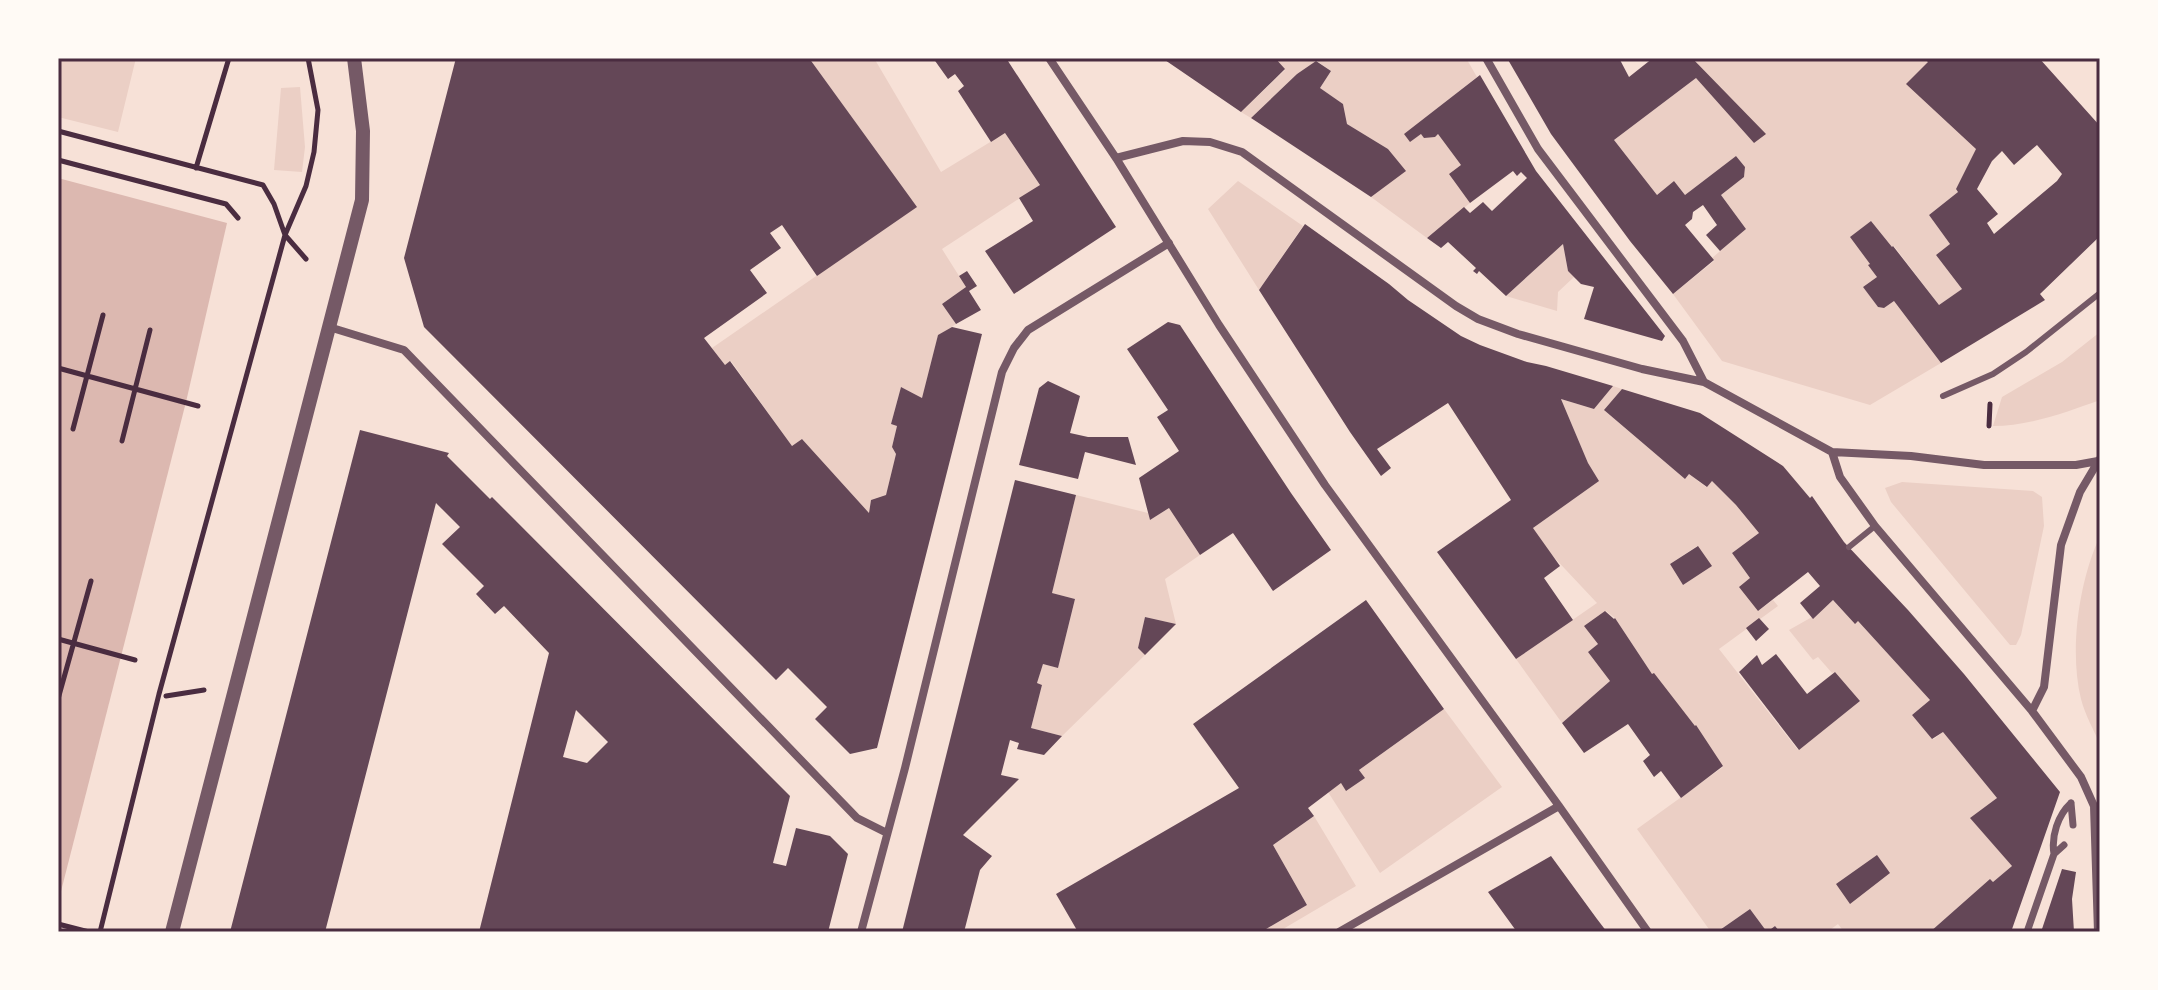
<svg xmlns="http://www.w3.org/2000/svg" width="2158" height="990" font-family="'Roboto Condensed',sans-serif">
  <style>
    .green { fill: #ebcfc5; fill-rule: evenodd }
    .water { fill: #dcb8b0 }
    .building { fill: #644757; fill-rule: evenodd }
    .lines { fill: none; stroke-linecap: round; stroke-linejoin: round }
    .path { stroke: #4a2c40; stroke-width: 5 }
    .service { stroke: #755966; stroke-width: 6 }
    .pedestrian { stroke: #755966; stroke-width: 7 }
    .minor { stroke: #755966; stroke-width: 8 }
    .tertiary { stroke: #755966; stroke-width: 14 }
    .neatline { fill: none; stroke: #4a2c40; stroke-width: 3 }
  </style>
  <rect width="100%" height="100%" fill="#f7e1d7"/>
  <!-- green -->
  <path class="green" d="M58 58H136L118 132 58 117Z
    M809 58H874L941 172 1005 133 1040 185 942 249 966 287 942 304 956 324 938 336 922 398 901 387 891 424 897 426 892 447 896 454 886 495 871 500 869 513 802 439 792 446 731 361 725 365 712 348 916 207Z
    M1275 58H1466L1477 77 1405 134 1410 141 1421 134 1435 137 1438 134 1461 165 1470 203 1427 238 1371 197 1405 171 1388 149 1347 124 1343 104 1320 88 1331 71 1317 61 1297 74 1251 118 1241 112 1285 70Z
    M1692 58H1923L1928 62 1976 149 1956 189 1958 192 1929 215 1950 244 1936 255 1962 289 1939 305 1894 246 1892 247 1871 221 1850 237 1870 264 1869 265 1877 277 1863 287 1878 307 1884 308 1894 301 1941 363 1870 405 1722 361 1673 294 1714 261 1712 258 1746 229 1721 195 1744 177 1745 167 1736 156 1685 195 1674 181 1657 195 1614 140 1696 78 1754 143 1765 134Z
    M300 87 305 147 302 172 274 170 281 88Z
    M1238 181 1303 226 1259 290 1208 209Z
    M1563 244 1568 271 1574 277 1558 292 1557 311 1506 296Z
    M2100 332V400C2067 412 2029 426 1993 426L2002 397 2062 362Z
    M1613 386 1622 389 1605 411 1685 479 1689 474 1706 487 1712 481 1736 505 1759 533 1732 553 1750 578 1758 611 1773 600 1778 606 1719 649 1798 750 1860 701 1835 672 1832 673 1818 657 1813 660 1789 630 1812 617 1814 618 1833 600 1854 623 1858 621 1930 700 1912 715 1932 739H1934L1943 732 1997 798 1971 818 2012 866 1993 882 1990 880 1930 932H1844L1838 924 1827 932H1780L1775 926 1767 932 1750 909 1717 932H1711L1637 829 1723 767 1696 726H1695L1652 674 1615 618 1606 611 1585 626 1598 644 1588 652 1610 681 1562 723 1516 659 1597 603 1550 553 1533 528 1598 481 1588 463 1561 399 1594 409ZM1697 546 1711 566 1683 585 1670 564Z
    M1902 482 2033 491 2042 497 2044 526 2021 635 2016 645H2010L1891 502 1885 488Z
    M1076 495 1148 513 1150 520 1169 508 1200 555 1165 579 1176 624 1145 617 1138 648 1145 655 1062 736 1031 728 1042 685 1037 683 1043 664 1058 668 1075 599 1052 593Z
    M2100 536V745C2094 730 2085 715 2081 699 2069 650 2079 581 2100 536Z
    M1444 709 1502 787 1380 873 1328 792 1341 783 1347 790 1364 778 1359 770Z
    M1314 816 1356 886 1278 932H1261L1307 905 1273 845Z"/>
  <!-- water -->
  <path class="water" d="M58 178 227 223 186 402 58 903Z"/>
  <!-- building -->
  <path class="building" d="M456 58H809L917 207 817 276 782 225 770 233 781 248 750 270 767 293 704 338 725 365 730 361 792 446 802 439 869 513 871 500 886 495 896 454 892 447 897 426 891 424 901 387 922 398 938 335 952 327 982 334 877 748 850 754 815 719 827 707 788 668 776 680 424 327 404 258Z
    M933 58H1006L1116 227 1014 294 985 251 1033 221 1019 198 1040 185 1005 133 991 142 958 91 964 86 955 74 948 79Z
    M1162 58H1275L1285 69 1241 112Z
    M1507 58H1619L1629 77 1653 58H1692L1766 134 1754 143 1696 78 1614 140 1657 195 1674 181 1685 195 1736 156 1745 167 1744 177 1721 195 1746 229 1720 251 1706 235 1717 225 1703 205 1693 212 1692 219 1685 225 1714 260 1673 294 1630 241 1551 134Z
    M1923 58H2039L2100 126V236L2040 294 2045 300 1941 363 1894 301 1884 308 1878 307 1863 287 1877 277 1868 265 1870 264 1850 237 1871 221 1892 247 1893 246 1939 305 1962 289 1936 255 1950 244 1929 215 1958 192 1956 189 1976 149 1906 84 1928 62ZM2037 145 2062 174 2057 181 1994 234 1987 223 1998 214 1977 189 1992 161 2002 151 2014 165Z
    M1316 61 1331 71 1320 88 1343 104 1347 124 1388 149 1406 171 1371 197 1251 118 1297 74Z
    M1480 75 1536 171 1665 336 1662 341 1584 319 1594 287 1581 284 1568 271 1563 244 1506 296 1479 271 1477 274 1473 271 1476 268 1448 242 1441 248 1427 238 1464 207 1470 213 1483 202 1492 211 1527 178 1521 172 1517 176 1513 171 1470 203 1449 174 1461 165 1438 134 1435 137 1424 138 1421 134 1410 142 1404 134Z
    M1305 224 1389 284 1408 300 1461 336 1480 345 1527 362 1546 366 1613 386 1594 409 1561 399 1588 463 1599 481 1533 528 1560 566 1544 578 1573 620 1516 659 1437 552 1511 500 1448 403 1377 449 1391 468 1381 476 1350 432 1259 290Z
    M967 271 977 286 969 291 981 310 956 324 942 304 966 287 959 276Z
    M1168 322 1180 325 1291 493 1331 550 1273 591 1233 533 1200 555 1169 508 1150 520 1139 478 1179 451 1157 417 1168 410 1127 349Z
    M1048 381 1080 396 1070 433 1088 437H1128L1136 465 1085 452 1078 479 1019 465 1039 388Z
    M1622 389 1700 413 1783 466 1810 498 1812 496 1844 542 1908 610 1964 674 2060 792 2011 932H1930L1990 879 1993 882 2012 866 1970 818 1997 798 1943 732 1932 739 1912 715 1930 700 1858 621 1855 624 1833 600 1813 619 1800 603 1820 586 1808 572 1758 611 1739 587 1750 578 1732 553 1759 533 1736 505 1712 481 1707 487 1689 474 1685 479 1604 410Z
    M360 430 449 453 447 456 490 499 492 497 790 796 773 863 786 866 796 828 830 836 848 854 828 932H479L549 653 504 606 495 614 476 594 484 586 442 544 460 527 436 503 325 932H230ZM576 710 608 742 587 763 563 757Z
    M1015 480 1076 495 1052 593 1075 599 1058 668 1043 664 1037 683 1042 685 1031 728 1062 736 1044 755 1017 749 1019 743 1010 740 1001 775 1019 779 963 835 992 856 980 870 964 932H902Z
    M1698 546 1712 566 1683 585 1670 564Z
    M1366 600 1444 709 1359 770 1365 778 1346 791 1341 783 1308 808 1314 816 1273 845 1307 905 1261 932H1078L1056 894 1239 788 1193 724Z
    M1605 611 1614 619 1615 618 1652 674 1654 673 1695 726 1696 725 1723 766 1681 798 1661 771 1654 777 1643 761 1650 755 1628 724 1584 753 1562 723 1610 681 1588 652 1598 644 1584 626Z
    M1145 617 1176 624 1145 655 1138 648Z
    M1759 618 1769 629 1756 641 1746 628Z
    M1776 654 1807 694 1835 672 1860 701 1799 750 1739 672 1757 655 1762 665Z
    M1877 855 1890 873 1850 904 1836 884Z
    M1551 856 1597 919 1607 932H1517L1488 892Z
    M2062 869 2076 872 2072 899 2074 932H2041Z
    M1750 909 1767 932 1775 926 1780 932H1717Z"/>
  <g class="lines">
    <!-- path -->
    <path class="path" d="M58 131 263 185 274 204 285 235 306 259
      M58 160 226 204 238 218
      M196 168 229 58
      M58 368 198 406
      M1989 426 1990 404
      M73 429 103 315
      M122 441 150 330
      M58 639 135 660
      M166 696 204 690
      M58 699 91 581
      M58 924 89 932
      M100 932 159 694 285 235 306 186 314 152 318 110 308 58"/>
    <!-- service -->
    <path class="service" d="M1943 396 1993 374 2026 352 2100 293
      M1849 547 1875 526"/>
    <!-- pedestrian -->
    <path class="pedestrian" d="M2071 803 2073 825
      M2054 854 2064 845
      M2027 932 2054 854C2051 836 2058 815 2071 803"/>
    <!-- minor -->
    <path class="minor" d="M1049 58 1116 158 1219 325 1325 485 1559 806 1648 932
      M1486 58 1538 149 1683 341 1704 382
      M1116 158 1183 141 1210 142 1242 152 1456 306 1478 319 1518 334 1642 369 1704 382 1832 452 1911 456 1984 465H2076L2098 461
      M329 327 404 350 857 818 887 833
      M1832 452 1840 477 1875 526 2032 711
      M861 932 905 768 1002 372 1014 348 1028 330 1169 243
      M1339 932 1559 806
      M2098 932 2094 806 2081 777 2032 711 2044 687 2061 545 2080 492 2099 460"/>
    <!-- tertiary -->
    <path class="tertiary" d="M172 932 362 200 363 131 354 58"/>
  </g>
  <!-- border -->
  <rect width="2158" height="990" fill="none" stroke="#fffaf5" stroke-width="120"/>
  <rect x="60" y="60" width="2038" height="870" class="neatline"/>
</svg>
